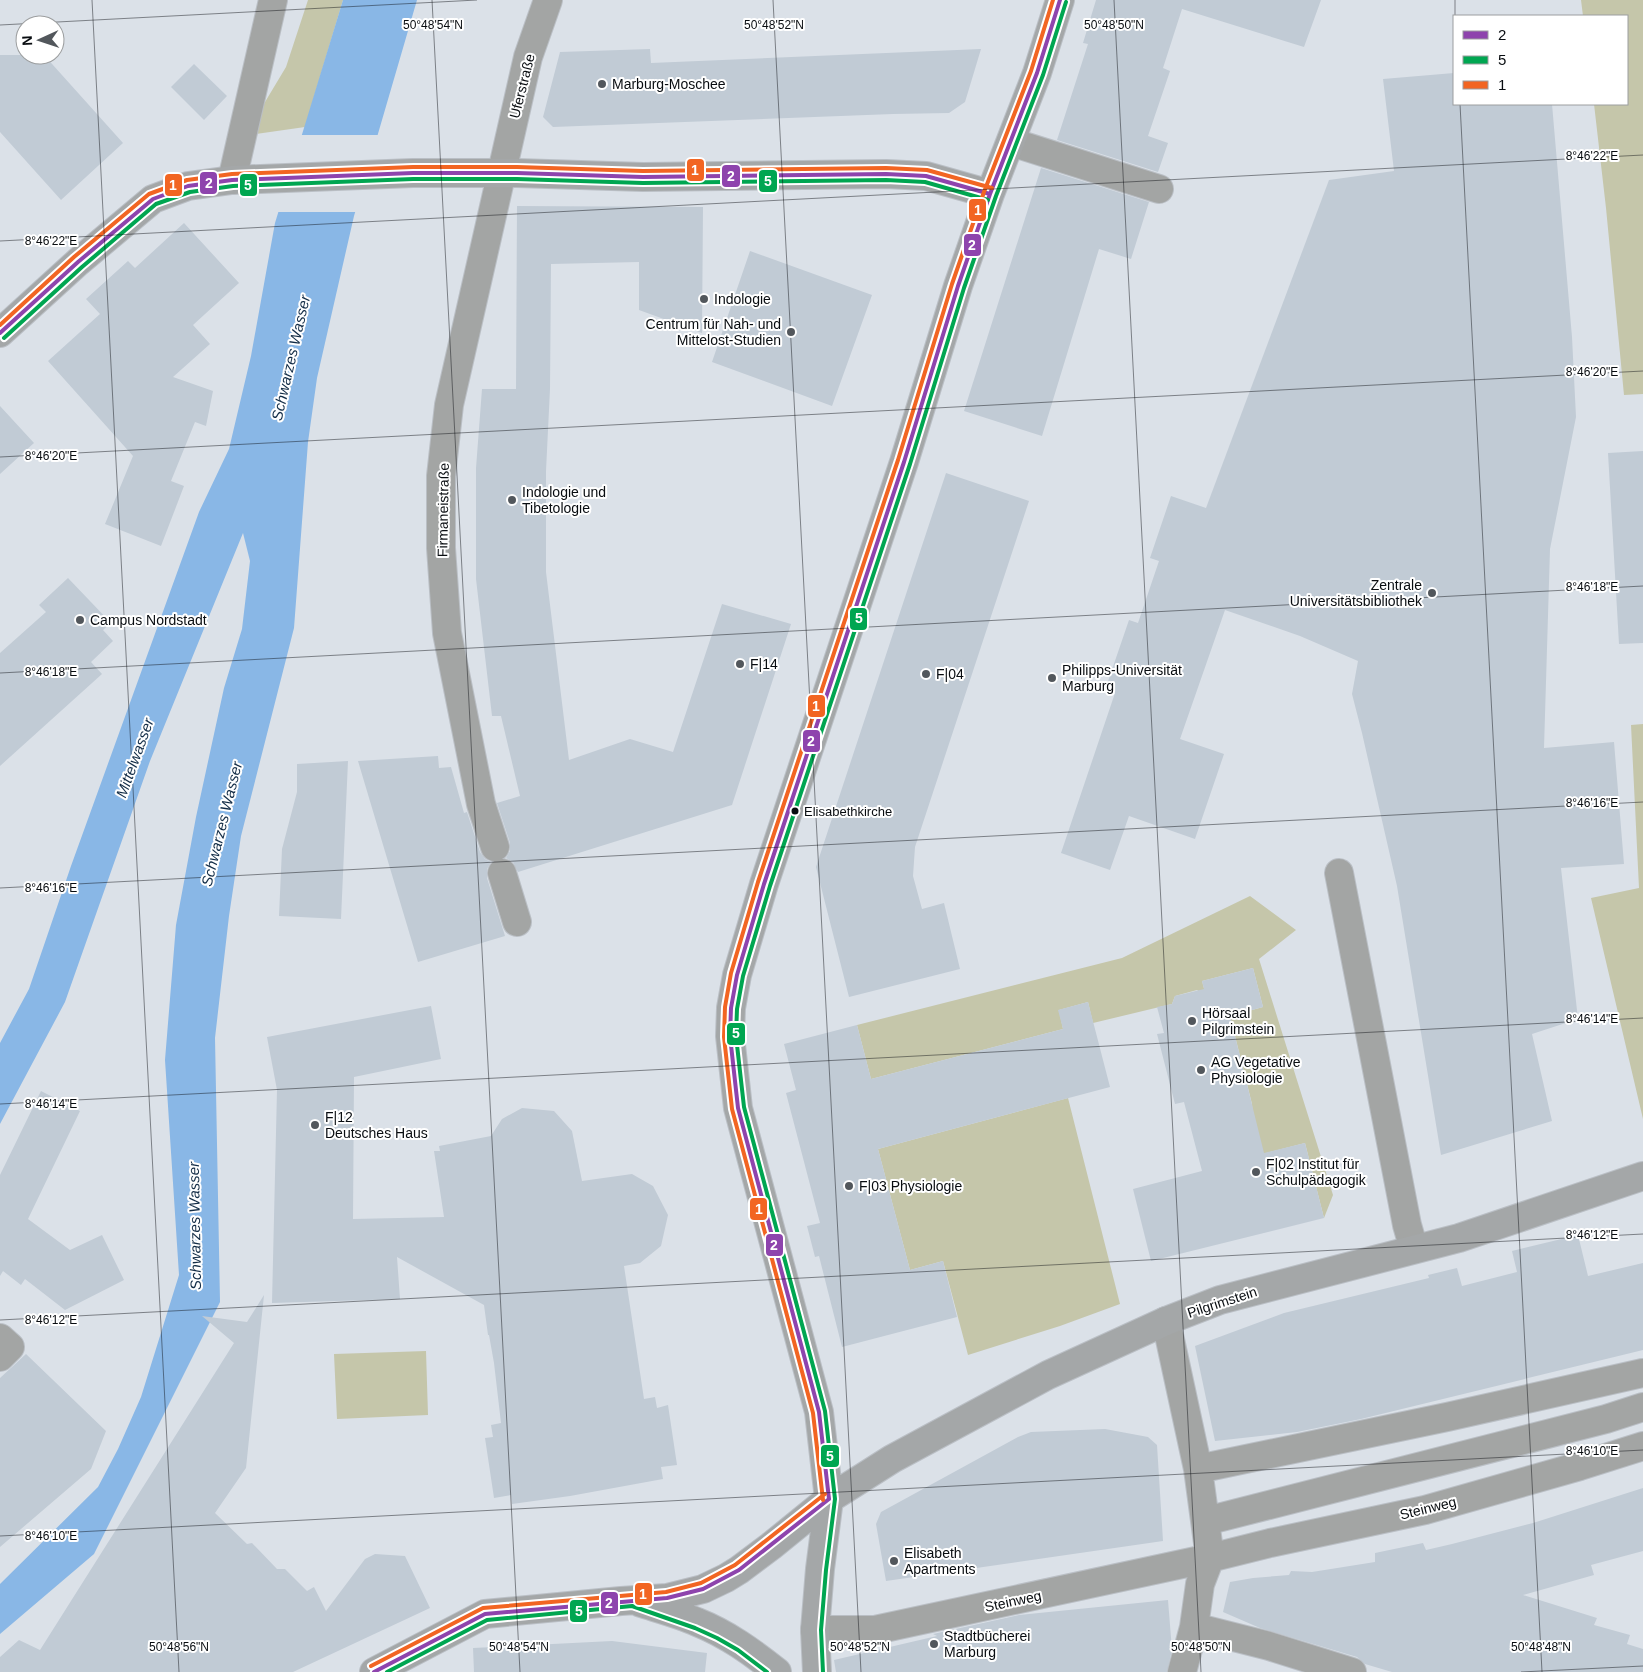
<svg xmlns="http://www.w3.org/2000/svg" width="1643" height="1672" font-family="Helvetica,sans-serif">
  <style>
    .green { fill: #c5c6aa }
    .water { fill: #89b7e6 }
    .pier { fill: #dbe1e8 }
    .building { fill: #c1cbd5 }
    .lines { fill: none; stroke-linecap: round; stroke-linejoin: round }
    .minor-casing { stroke: #babfc5; stroke-width: 30 }
    .major-casing { stroke: #babfc5; stroke-width: 30 }
    .minor { stroke: #a3a5a4; stroke-width: 28 }
    .major { stroke: #a4a7a8; stroke-width: 28 }
    .bus-1-casing { stroke: #fff; stroke-width: 8 }
    .bus-2-casing { stroke: #fff; stroke-width: 8 }
    .bus-3-casing { stroke: #fff; stroke-width: 8 }
    .bus-1 { stroke: #8e44ad; stroke-width: 4 }
    .bus-2 { stroke: #00a651; stroke-width: 4 }
    .bus-3 { stroke: #f26522; stroke-width: 4 }
    .ticks { fill: none; stroke: #080c10; stroke-width: 1; stroke-opacity: 0.45 }
    .poi-dot { fill: #52575c; stroke: #fff; stroke-width: 2 }
    .bus-dot { fill: #080c10; stroke: #fff; stroke-width: 2 }
    .labels { text-anchor: middle; stroke-width: 4; stroke-linejoin: round; paint-order: stroke }
    .bus-label { font-size: 13px; fill: #080c10; stroke: #fff; text-anchor: start }
    .poi-label { font-size: 14px; fill: #080c10; stroke: #fff; text-anchor: start }
    .street-label { font-size: 14px; fill: #080c10; stroke: #fff }
    .water-label { font-size: 15px; font-style: italic; fill: #122c46; stroke: #fff }
    .ticks-label { font-size: 12px; text-anchor: middle; fill: #080c10; stroke: #fff; stroke-width: 4; stroke-linejoin: round; paint-order: stroke }
    .line-badge { stroke: #fff; stroke-width: 2 }
    .badge-label { font-size: 14px; text-anchor: middle; font-weight: bold; fill: #fff }
  </style>
  <rect width="100%" height="100%" fill="#dbe1e8"/>
  <!-- green -->
  <path class="green" d="M308 0H343L305 127 256 134V117L286 67Z
    M1581 0H1643V394L1624 395 1606 208 1594 104H1627V16H1583Z
    M1643 724V1119L1591 898 1639 888 1631 725Z
    M1250 896 1296 930 1259 959 1333 1195 1324 1218 1305 1143 1255 1156 1252 1104 1230 1016 1263 1007 1253 968 1202 981 1206 996 1197 990 1175 996 1172 1004 1093 1023 1088 1002 1059 1010 1063 1029 871 1079 857 1025 1122 958Z
    M1068 1098 1120 1304 1060 1326 968 1355 943 1261 910 1270 878 1149Z
    M426 1351 428 1415 337 1419 334 1354Z"/>
  <!-- water -->
  <path class="water" d="M343 0H417L354 216 317 378 308 442 294 628 241 836 229 916 215 1038 220 1302 94 1554 0 1634V1584L98 1487 118 1449 141 1397 179 1275 165 1060 176 925 196 817 224 688 242 629 250 561 243 533 150 761 65 1002 0 1124V1043L29 989 71 866 199 512 229 449 251 356 275 223Z"/>
  <!-- pier -->
  <path class="pier" d="M300 135H380L358 212H276Z"/>
  <!-- building -->
  <path class="building" d="M1096 0H1321L1304 47 1182 9 1163 68 1170 71 1148 136 1168 143 1158 172 1057 140 1088 44 1083 43Z
    M650 49 651 63 981 49 965 102 949 113 893 114 553 127 543 117 560 52Z
    M0 55H44L123 143 61 200 0 132Z
    M194 64 227 96 204 120 171 87Z
    M1454 73V104H1552L1572 337 1576 417 1550 549 1544 748 1614 742 1624 864 1561 868 1578 1019 1532 1034 1552 1121 1441 1155 1397 886 1362 733 1352 694 1358 661 1300 636 1225 610 1180 739 1224 754 1195 839 1129 816 1110 870 1061 853 1115 693 1105 690 1129 620 1138 623 1159 561 1150 558 1171 496 1206 508 1329 180 1394 171 1383 79Z
    M1041 168 1149 202 1131 259 1099 249 1042 436 964 411Z
    M517 206 703 207 702 333 639 310V262L551 264 550 389 546 471V572L569 760 630 739 673 752 722 604 791 624 732 805 518 872 513 862 506 858 510 851V843L497 803 520 796 501 716H492L476 579V468L482 389H516Z
    M184 223 239 283 193 325 210 344 173 377 213 391 206 426 195 422 171 481 184 486 161 546 105 524 133 456 48 361 100 314 86 299 128 261 135 268Z
    M750 251 872 295 832 406 712 362Z
    M0 406 34 443 0 474Z
    M1643 451V643L1619 644 1608 453Z
    M946 473 1029 501 915 847 913 876 922 909 944 903 960 969 849 997 816 867Z
    M68 578 111 623 103 630 113 641 91 662 102 674 0 766V653L46 612 39 605Z
    M438 756 439 768 451 767 464 813 467 812 480 852 485 859 491 862 487 869V878L505 936 418 962 358 761Z
    M348 761 341 919 279 916 282 849 297 792V764Z
    M1253 968 1263 1007 1230 1016 1264 1153 1305 1143 1324 1218 1151 1261 1133 1189 1202 1171 1184 1102 1175 1104 1157 1034 1164 1033 1157 1007 1172 1004 1175 996 1204 989 1202 981Z
    M1088 1002 1110 1087 878 1149 910 1270 943 1261 957 1317 842 1347 819 1256 815 1257 807 1226 820 1223 786 1093 796 1090 784 1044 857 1025 871 1079 1063 1029 1058 1010Z
    M431 1006 441 1059 354 1077 353 1219 444 1217 434 1151H440L439 1146 491 1136 502 1119 522 1108 554 1111 572 1131 582 1181 632 1174 653 1186 668 1215 661 1246 640 1263 624 1266 644 1399 655 1397 657 1408 668 1405 677 1465 661 1467 663 1479 570 1496 512 1504 511 1495 494 1498 485 1438 493 1437 491 1425 501 1423 494 1363 489 1335H488L484 1305 397 1257 400 1299 272 1303 277 1090 267 1037Z
    M41 1091 80 1111 28 1219 70 1250 102 1235 124 1280 65 1310 25 1279 21 1285 3 1271 0 1276V1175Z
    M1578 1235 1588 1276 1643 1263V1350L1361 1419 1297 1432 1215 1441 1195 1346 1284 1313 1429 1278 1428 1275 1457 1268 1462 1286 1517 1272 1512 1251Z
    M264 1295 246 1468 215 1513 247 1544 252 1543 277 1569H285L307 1591 314 1587 326 1611 365 1559 375 1554 405 1556 430 1608 293 1672H0V1657L19 1640 40 1650 234 1343 202 1316 247 1322Z
    M26 1354 106 1431 91 1469 0 1547V1378Z
    M1105 1429 1148 1437 1157 1445 1163 1541 886 1581 876 1524 881 1512 1018 1437 1031 1432Z
    M1643 1488V1551L1591 1565 1594 1575 1523 1595 1597 1618 1594 1625 1630 1635 1627 1644 1643 1649V1672H1392L1365 1664 1357 1657 1260 1628 1223 1612 1230 1582 1253 1578 1289 1575 1291 1571 1312 1572 1375 1562V1553L1423 1543 1426 1550 1452 1544 1533 1523Z
    M1168 1600 1172 1650 1167 1672H836L834 1660 937 1636 933 1634 1019 1615Z
    M612 1641 707 1653 705 1672H474L473 1648Z"/>
  <g class="lines">
    <defs>
      <path id="minor" d="M1011 142 1159 189
        M232 180 273 0
        M495 847 481 804 447 633 441 548V476L449 405 528 57 548 0
        M502 873 517 922
        M1339 873 1407 1225 1414 1249
        M1166 1321 1198 1469 1210 1558 1200 1584 1194 1627 1182 1672
        M0 1338 10 1347 0 1357
        M1198 1469 1447 1417 1643 1373
        M1206 1521 1606 1419 1643 1407
        M1194 1627 1269 1646 1352 1672
        M815 1630H875L1210 1558 1270 1543 1425 1510 1580 1466 1643 1446"/>
      <path id="major" d="M0 333 78 262 153 199 188 186 232 180 413 173H517L643 177 886 174 926 176 990 194
        M641 1603C660 1609 679 1614 697 1622 727 1634 752 1652 777 1672
        M374 1672 485 1614 621 1601 667 1598 703 1589 726 1578 739 1570 771 1546 829 1499 892 1459 1048 1375 1166 1321 1220 1300 1459 1238 1643 1176
        M817 1672 815 1630 820 1569 829 1499 819 1412 738 1108 730 1036 731 1008 737 975 764 884 904 462 958 286 990 194 1037 73 1060 0"/>
    </defs>
    <!-- minor casing -->
    <use href="#minor" class="minor-casing"/>
    <!-- major casing -->
    <use href="#major" class="major-casing"/>
    <!-- minor -->
    <use href="#minor" class="minor"/>
    <!-- major -->
    <use href="#major" class="major"/>
    <defs>
      <path id="bus-1" d="M0 333 78 262 153 199 188 186 232 180 413 173H517L643 177 886 174 926 176 990 194
        M829 1499 819 1412 738 1108 730 1036 731 1008 737 975 764 884 904 462 958 286 990 194 1037 73 1060 0
        M374 1672 485 1614 667 1598 703 1589 739 1570 829 1499"/>
      <path id="bus-2" d="M4 338 82 267 156 204 190 192 233 186 413 179H517L643 183 886 180 925 182 988 200
        M387 1672 487 1620 632 1606 695 1628 717 1638 738 1650 767 1672
        M823 1672 821 1630 826 1570 835 1499 825 1411 744 1107 736 1036 737 1009 743 976 770 886 910 464 964 288 996 196 1043 75 1066 2"/>
      <path id="bus-3" d="M0 325 74 257 149 194 187 180 232 174 413 167H517L643 171 886 168 927 170 992 188
        M823 1500 813 1413 732 1109 724 1037 725 1007 731 973 758 882 898 460 952 284 984 192 1031 71 1053 0
        M371 1666 483 1608 666 1592 701 1583 735 1565 825 1494"/>
    </defs>
    <!-- bus-1 casing -->
    <use href="#bus-1" class="bus-1-casing"/>
    <!-- bus-2 casing -->
    <use href="#bus-2" class="bus-2-casing"/>
    <!-- bus-3 casing -->
    <use href="#bus-3" class="bus-3-casing"/>
    <!-- bus-1 -->
    <use href="#bus-1" class="bus-1"/>
    <!-- bus-2 -->
    <use href="#bus-2" class="bus-2"/>
    <!-- bus-3 -->
    <use href="#bus-3" class="bus-3"/>
  </g>
  <!-- ticks -->
  <path class="ticks" d="M92 0 179 1672M432 0 520 1672M773 0 861 1672M1114 0 1201 1672M1455 0V16M0 25 477 0M1460 104 1542 1672M0 241 1643 155M0 457 1643 371M0 673 1643 586M0 888 1643 802M0 1104 1643 1018M0 1320 1643 1234M0 1536 1643 1450M1521 1672 1643 1666"/>
  <!-- markers -->
  <g class="poi-dot">
    <circle cx="602" cy="84" r="5"/>
    <circle cx="704" cy="299" r="5"/>
    <circle cx="791" cy="332" r="5"/>
    <circle cx="512" cy="500" r="5"/>
    <circle cx="1432" cy="593" r="5"/>
    <circle cx="80" cy="620" r="5"/>
    <circle cx="740" cy="664" r="5"/>
    <circle cx="926" cy="674" r="5"/>
    <circle cx="1052" cy="678" r="5"/>
    <circle cx="1192" cy="1021" r="5"/>
    <circle cx="1201" cy="1070" r="5"/>
    <circle cx="315" cy="1125" r="5"/>
    <circle cx="1256" cy="1172" r="5"/>
    <circle cx="849" cy="1186" r="5"/>
    <circle cx="894" cy="1561" r="5"/>
    <circle cx="934" cy="1644" r="5"/>
  </g>
  <circle class="bus-dot" cx="795" cy="811" r="4.5"/>
  <g class="labels">
    <!-- bus labels -->
    <g class="bus-label">
      <text x="804" y="816">Elisabethkirche</text>
    </g>
    <!-- poi labels -->
    <g class="poi-label">
      <text x="612" y="89">Marburg-Moschee</text>
      <text x="714" y="304">Indologie</text>
      <text x="781" y="329" text-anchor="end">Centrum für Nah- und<tspan x="781" dy="16">Mittelost-Studien</tspan></text>
      <text x="522" y="497">Indologie und<tspan x="522" dy="16">Tibetologie</tspan></text>
      <text x="1422" y="590" text-anchor="end">Zentrale<tspan x="1422" dy="16">Universitätsbibliothek</tspan></text>
      <text x="90" y="625">Campus Nordstadt</text>
      <text x="750" y="669">F|14</text>
      <text x="1062" y="675">Philipps-Universität<tspan x="1062" dy="16">Marburg</tspan></text>
      <text x="936" y="679">F|04</text>
      <text x="1202" y="1018">Hörsaal<tspan x="1202" dy="16">Pilgrimstein</tspan></text>
      <text x="1211" y="1067">AG Vegetative<tspan x="1211" dy="16">Physiologie</tspan></text>
      <text x="325" y="1122">F|12<tspan x="325" dy="16">Deutsches Haus</tspan></text>
      <text x="1266" y="1169">F|02 Institut für<tspan x="1266" dy="16">Schulpädagogik</tspan></text>
      <text x="859" y="1191">F|03 Physiologie</text>
      <text x="904" y="1558">Elisabeth<tspan x="904" dy="16">Apartments</tspan></text>
      <text x="944" y="1641">Stadtbücherei<tspan x="944" dy="16">Marburg</tspan></text>
    </g>
    <!-- street labels -->
    <g class="street-label">
      <text transform="translate(522 86) rotate(-76)" y="5">Uferstraße</text>
      <text transform="translate(443 510) rotate(-89)" y="5">Firmaneistraße</text>
      <text transform="translate(1222 1302) rotate(-18)" y="5">Pilgrimstein</text>
      <text transform="translate(1428 1508) rotate(-14)" y="5">Steinweg</text>
      <text transform="translate(1013 1601) rotate(-12)" y="5">Steinweg</text>
    </g>
    <!-- water labels -->
    <g class="water-label">
      <text transform="translate(291 358) rotate(-77)" y="5">Schwarzes Wasser</text>
      <text transform="translate(135 758) rotate(-70)" y="5">Mittelwasser</text>
      <text transform="translate(222 824) rotate(-76)" y="5">Schwarzes Wasser</text>
      <text transform="translate(195 1226) rotate(-91)" y="5">Schwarzes Wasser</text>
    </g>
  </g>
  <g class="ticks-label">
    <text x="433" y="29">50°48'54"N</text>
    <text x="774" y="29">50°48'52"N</text>
    <text x="1114" y="29">50°48'50"N</text>
    <text x="1592" y="160">8°46'22"E</text>
    <text x="51" y="245">8°46'22"E</text>
    <text x="1592" y="376">8°46'20"E</text>
    <text x="51" y="460">8°46'20"E</text>
    <text x="1592" y="591">8°46'18"E</text>
    <text x="51" y="676">8°46'18"E</text>
    <text x="1592" y="807">8°46'16"E</text>
    <text x="51" y="892">8°46'16"E</text>
    <text x="1592" y="1023">8°46'14"E</text>
    <text x="51" y="1108">8°46'14"E</text>
    <text x="1592" y="1239">8°46'12"E</text>
    <text x="51" y="1324">8°46'12"E</text>
    <text x="1592" y="1455">8°46'10"E</text>
    <text x="51" y="1540">8°46'10"E</text>
    <text x="179" y="1651">50°48'56"N</text>
    <text x="519" y="1651">50°48'54"N</text>
    <text x="860" y="1651">50°48'52"N</text>
    <text x="1201" y="1651">50°48'50"N</text>
    <text x="1541" y="1651">50°48'48"N</text>
  </g>
  <g class="line-badge">
    <rect x="686" y="158" width="19" height="24" rx="5" fill="#f26522"/>
    <rect x="721" y="164" width="20" height="24" rx="5" fill="#8e44ad"/>
    <rect x="758" y="169" width="20" height="24" rx="5" fill="#00a651"/>
    <rect x="199" y="171" width="19" height="24" rx="5" fill="#8e44ad"/>
    <rect x="164" y="173" width="19" height="24" rx="5" fill="#f26522"/>
    <rect x="239" y="173" width="19" height="24" rx="5" fill="#00a651"/>
    <rect x="968" y="198" width="19" height="24" rx="5" fill="#f26522"/>
    <rect x="963" y="233" width="19" height="24" rx="5" fill="#8e44ad"/>
    <rect x="849" y="607" width="19" height="24" rx="5" fill="#00a651"/>
    <rect x="807" y="694" width="19" height="24" rx="5" fill="#f26522"/>
    <rect x="802" y="729" width="19" height="24" rx="5" fill="#8e44ad"/>
    <rect x="726" y="1022" width="20" height="24" rx="5" fill="#00a651"/>
    <rect x="749" y="1197" width="19" height="24" rx="5" fill="#f26522"/>
    <rect x="765" y="1233" width="19" height="24" rx="5" fill="#8e44ad"/>
    <rect x="820" y="1444" width="20" height="24" rx="5" fill="#00a651"/>
    <rect x="634" y="1582" width="19" height="24" rx="5" fill="#f26522"/>
    <rect x="600" y="1591" width="19" height="24" rx="5" fill="#8e44ad"/>
    <rect x="569" y="1599" width="19" height="24" rx="5" fill="#00a651"/>
  </g>
  <g class="badge-label">
    <text x="695" y="175">1</text>
    <text x="731" y="181">2</text>
    <text x="768" y="186">5</text>
    <text x="209" y="188">2</text>
    <text x="173" y="190">1</text>
    <text x="248" y="190">5</text>
    <text x="978" y="215">1</text>
    <text x="972" y="250">2</text>
    <text x="859" y="623">5</text>
    <text x="816" y="711">1</text>
    <text x="811" y="746">2</text>
    <text x="736" y="1038">5</text>
    <text x="759" y="1214">1</text>
    <text x="774" y="1250">2</text>
    <text x="830" y="1461">5</text>
    <text x="643" y="1599">1</text>
    <text x="609" y="1608">2</text>
    <text x="579" y="1616">5</text>
  </g>
  <!-- legend -->
  <rect x="1453" y="15" width="175" height="90" fill="#ffffff" stroke="#9c9e9f"/>
  <rect x="1463" y="31" width="25" height="8" fill="#8e44ad" stroke="#9c9e9f"/>
  <text x="1498" y="40" font-size="15" fill="#080c10">2</text>
  <rect x="1463" y="56" width="25" height="8" fill="#00a651" stroke="#9c9e9f"/>
  <text x="1498" y="65" font-size="15" fill="#080c10">5</text>
  <rect x="1463" y="81" width="25" height="8" fill="#f26522" stroke="#9c9e9f"/>
  <text x="1498" y="90" font-size="15" fill="#080c10">1</text>
  <!-- north arrow -->
  <g transform="translate(40 40) rotate(267)"><circle r="24" fill="#ffffff" stroke="#9c9e9f"/>
  <path d="M0-4L9 19L0 12L-9 19Z" fill="#52575c"/>
  <text y="-8" font-size="14" font-weight="bold" text-anchor="middle" fill="#080c10">N</text>
  </g>
</svg>
